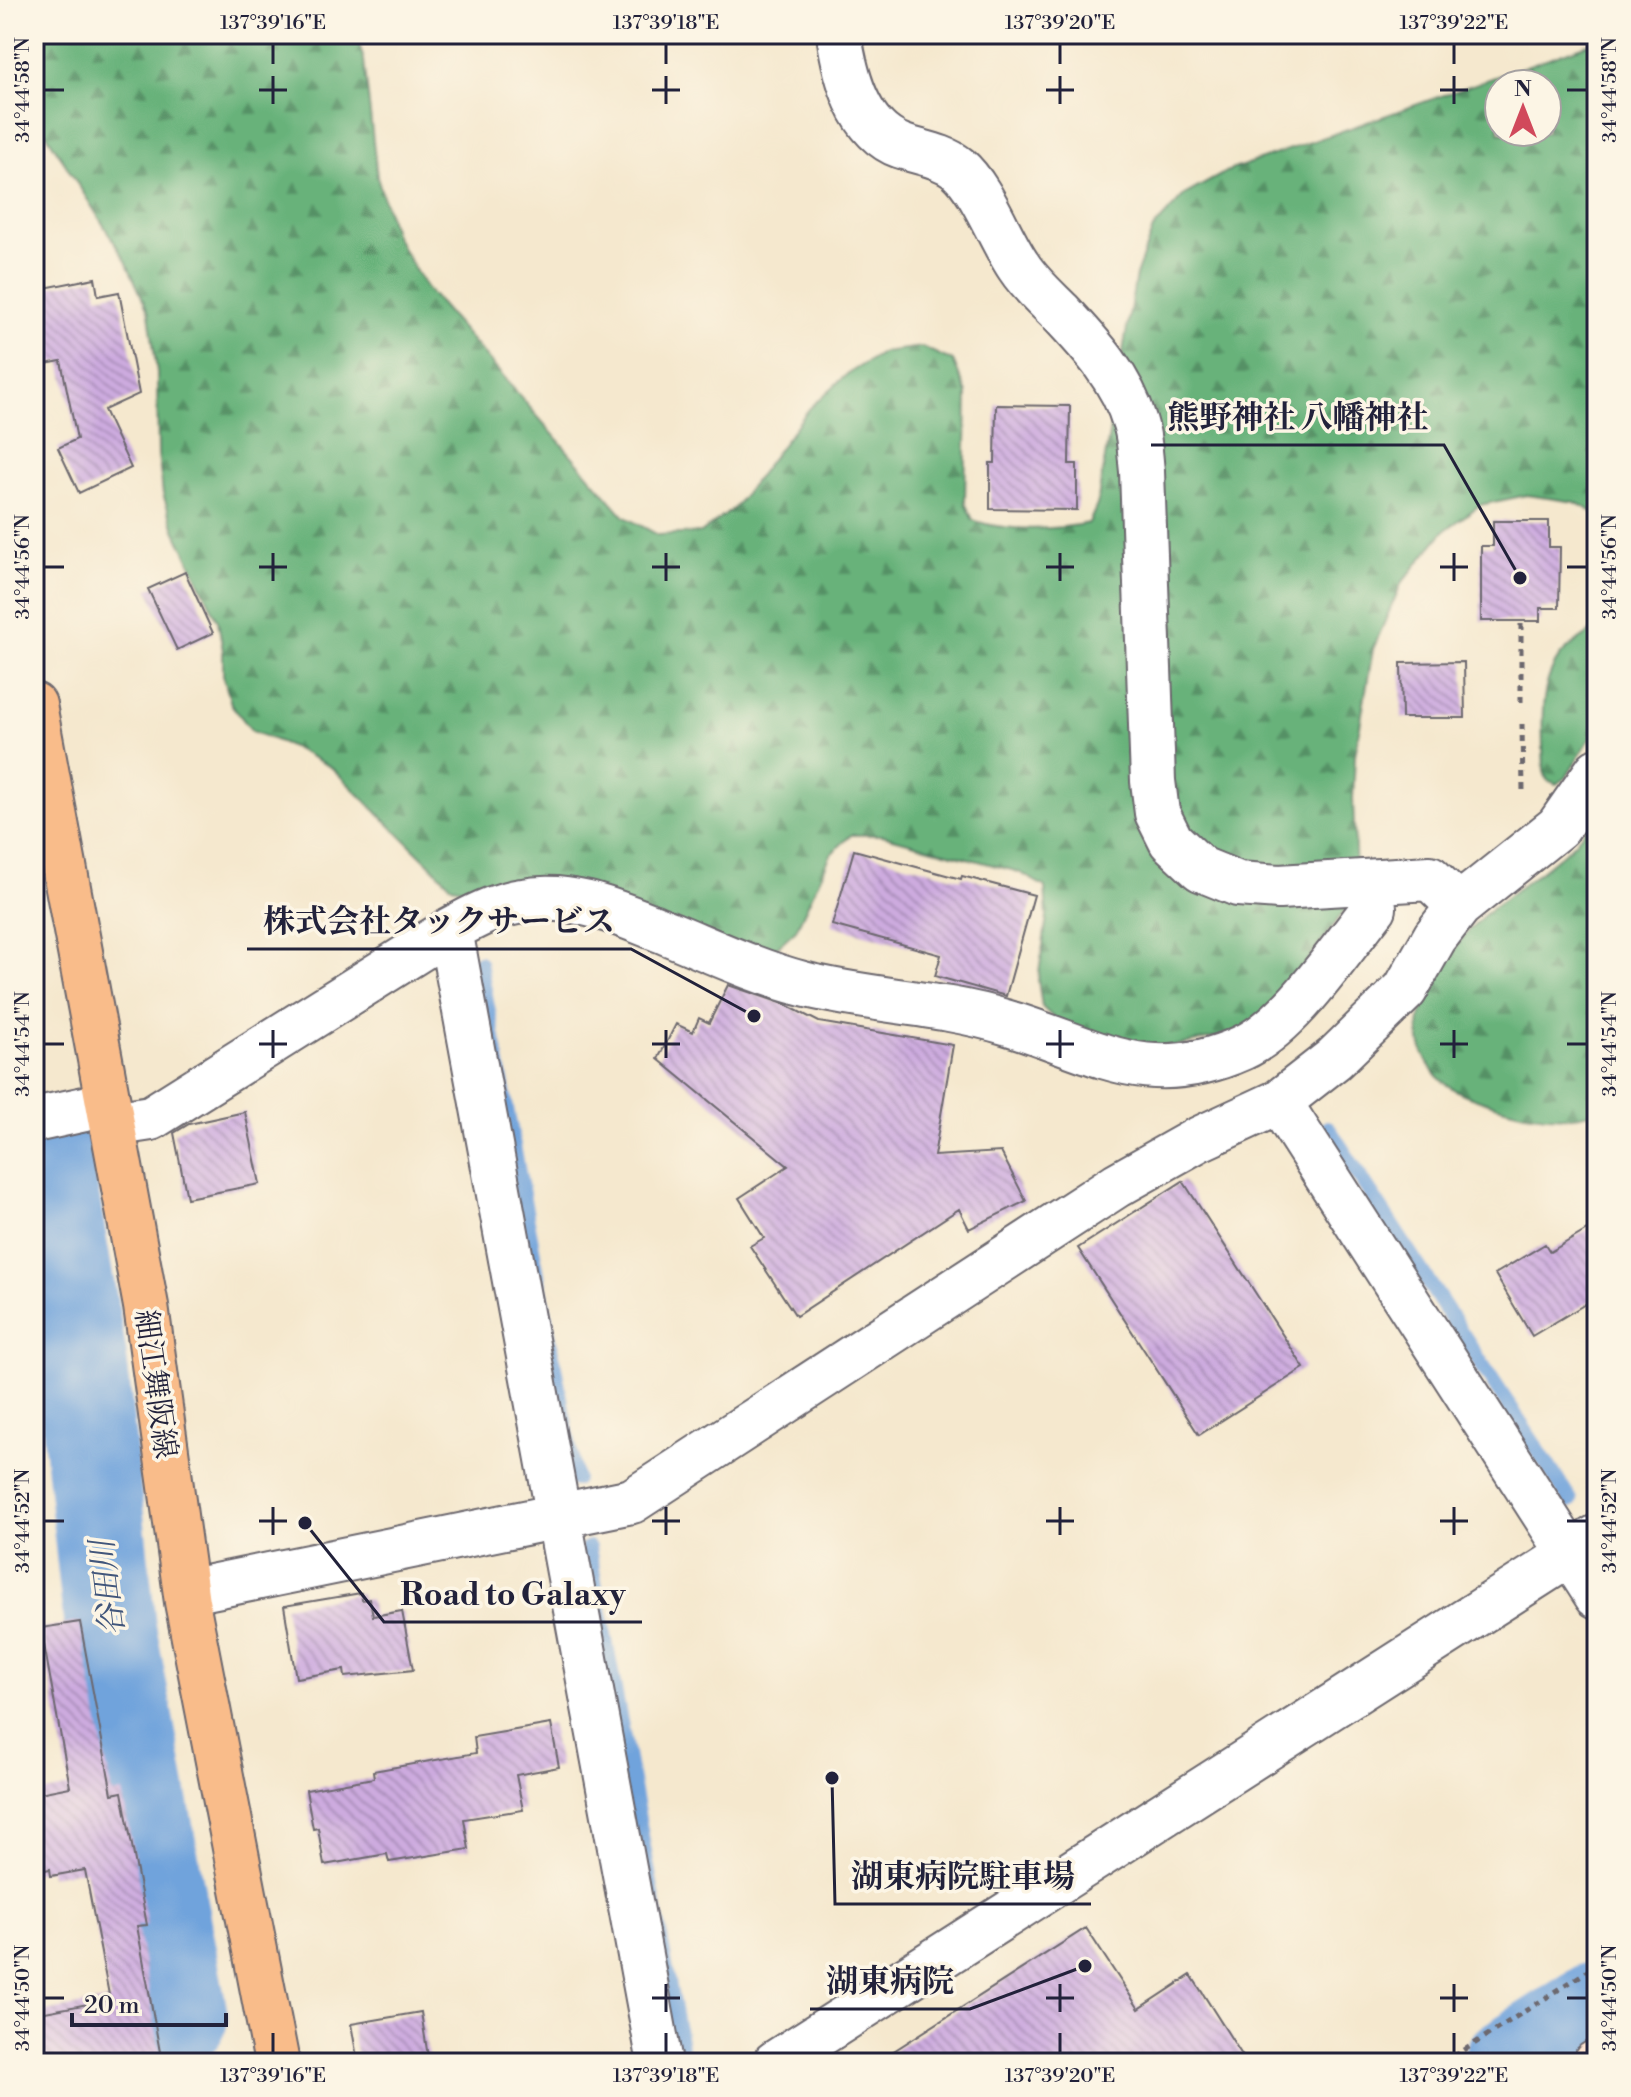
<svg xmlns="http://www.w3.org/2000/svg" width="1631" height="2097" font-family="'Libre Bodoni','Noto Serif JP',serif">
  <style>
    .forest { fill: url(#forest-firs); stroke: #456a5a; stroke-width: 2; fill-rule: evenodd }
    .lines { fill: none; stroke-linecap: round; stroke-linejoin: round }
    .stream { stroke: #6fa3dc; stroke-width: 16 }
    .river { stroke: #6fa3dc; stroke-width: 92 }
    .building { fill: url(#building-back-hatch) }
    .street-casing { stroke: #6c676e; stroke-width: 48 }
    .secondary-casing { stroke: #6c676e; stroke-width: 48 }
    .primary-casing { stroke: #6c676e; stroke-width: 48 }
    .path { stroke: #6c676e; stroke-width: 5; stroke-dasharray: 6 6; stroke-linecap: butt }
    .street { stroke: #fff; stroke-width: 44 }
    .secondary { stroke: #fde4d0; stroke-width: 44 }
    .primary { stroke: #f9bc8a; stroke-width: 44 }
    .ticks { fill: none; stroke: #22223b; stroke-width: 3 }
    .labels { text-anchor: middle; stroke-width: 7; stroke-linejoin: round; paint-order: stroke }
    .street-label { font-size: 30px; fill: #22223b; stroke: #fcf5e5 }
    .water-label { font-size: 32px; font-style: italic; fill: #41567b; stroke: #fcf5e5 }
    .leader { fill: none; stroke: #22223b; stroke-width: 3 }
    .callout-dot { fill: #22223b; stroke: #fcf5e5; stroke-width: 3 }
    .callout-label { font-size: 32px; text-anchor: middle; font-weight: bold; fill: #22223b; stroke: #fcf5e5; stroke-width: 7; stroke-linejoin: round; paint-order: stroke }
    .neatline { fill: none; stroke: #22223b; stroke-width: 3 }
    .ticks-label { font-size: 20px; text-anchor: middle; fill: #22223b }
  </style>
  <defs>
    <pattern id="forest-firs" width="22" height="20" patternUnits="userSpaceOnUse" patternTransform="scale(2)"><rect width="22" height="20" fill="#68b27a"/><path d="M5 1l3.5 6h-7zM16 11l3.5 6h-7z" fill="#559065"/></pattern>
    <pattern id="building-back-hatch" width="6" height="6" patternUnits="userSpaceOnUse" patternTransform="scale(2)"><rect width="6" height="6" fill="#cdabdf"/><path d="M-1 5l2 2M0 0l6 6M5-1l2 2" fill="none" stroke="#a68bb6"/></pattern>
  </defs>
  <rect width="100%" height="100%" fill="#fcf5e5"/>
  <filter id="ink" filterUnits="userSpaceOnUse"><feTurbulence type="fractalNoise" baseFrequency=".0125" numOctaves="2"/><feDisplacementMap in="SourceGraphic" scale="16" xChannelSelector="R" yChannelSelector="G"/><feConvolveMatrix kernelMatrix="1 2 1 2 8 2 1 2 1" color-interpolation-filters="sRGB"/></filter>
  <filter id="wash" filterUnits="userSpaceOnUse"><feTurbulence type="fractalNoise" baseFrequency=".006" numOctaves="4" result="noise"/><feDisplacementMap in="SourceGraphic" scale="32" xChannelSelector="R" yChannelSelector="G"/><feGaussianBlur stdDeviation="1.8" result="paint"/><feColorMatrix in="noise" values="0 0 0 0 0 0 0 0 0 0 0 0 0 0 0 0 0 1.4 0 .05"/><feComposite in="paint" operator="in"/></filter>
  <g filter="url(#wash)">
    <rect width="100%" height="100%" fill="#f5e8ce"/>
    <!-- forest -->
    <path class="forest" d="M34 34H356L364 60 377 177 395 236 426 288 625 517 658 535 701 533 734 508 809 409 846 375 883 352 922 347 953 361 967 393 965 503 973 520C1005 532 1056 530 1089 523L1097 505 1136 275 1153 229 1184 195 1228 171 1597 41V514L1575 502 1527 495 1480 505 1444 531 1401 584 1373 649 1355 755 1353 799 1356 875 1348 906 1274 1006 1238 1033 1149 1051 1062 1026 1042 1007 1038 980 1047 917 1045 887 1019 872 882 835H851L831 854 796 930 776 948 744 947 452 886 331 767 292 747 252 731 231 704 223 675V651L218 621 175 530 163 494 158 454 157 372 149 313 126 261 34 114ZM1499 84H1547V132H1499Z
      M1597 627V727L1566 778 1557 784 1547 780 1544 771C1543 733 1536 685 1562 654 1572 643 1586 637 1597 627Z
      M1597 814V1111C1554 1125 1506 1110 1466 1095 1429 1081 1411 1044 1423 1007 1427 994 1437 981 1443 969 1453 952 1464 933 1479 920 1509 892 1545 872 1574 843 1582 834 1589 823 1597 814Z"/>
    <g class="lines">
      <!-- stream -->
      <path class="stream" d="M479 963 575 1479
        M1328 1128 1570 1500
        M588 1548 683 2063"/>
      <!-- river -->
      <path class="river" d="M46 1156 81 1359 110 1628 182 2017
        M1509 2063 1597 2007"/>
    </g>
    <g id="blocks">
      <!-- building -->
      <path class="building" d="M95 278 98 296 119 292 139 394 104 410 131 468 79 493 58 448 77 439 61 361 40 365 34 334V290Z
        M996 405 1070 406 1069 464H1077V510L990 509V463H995Z
        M1493 521H1549V547H1560L1559 608H1540V621H1481V546H1493Z
        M185 572 213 633 177 650 148 589Z
        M1464 662 1465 718H1402L1401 663Z
        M854 850 961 879 962 876 1034 895 1006 996 935 976 941 955 832 925Z
        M728 985 784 1004 819 1022 953 1045 934 1156 1001 1152 1026 1201 969 1229 959 1209 796 1316 750 1246 764 1238 739 1198 788 1166 658 1059 676 1024 693 1032 699 1018 709 1023Z
        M245 1112 260 1184 187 1198 174 1133 189 1124Z
        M1183 1181 1304 1368 1199 1435 1078 1248Z
        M1597 1224V1297L1532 1336 1495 1274 1545 1244 1550 1252Z
        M361 1593 362 1600 370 1599 373 1616 402 1611 413 1670 345 1677 344 1670 296 1678 284 1606Z
        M80 1622 112 1794 122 1792 147 1925 137 1926 162 2063H34V2014L110 2000 85 1870 51 1876 50 1869 34 1872V1794L70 1787 41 1628Z
        M551 1724 559 1767 516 1775 523 1810 464 1819 469 1849 389 1862 387 1854 324 1865 318 1828 313 1829 306 1790 374 1778 373 1771 476 1753 474 1737Z
        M1086 1928 1139 2009 1191 1975 1247 2063H875Z
        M421 2012 429 2063H358L351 2024Z"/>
    </g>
  </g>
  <g filter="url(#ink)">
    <use href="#blocks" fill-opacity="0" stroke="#6c676e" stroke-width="2"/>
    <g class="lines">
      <defs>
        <path id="street" d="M839 34C845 75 858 130 901 146 920 153 942 155 958 168 982 188 1000 240 1019 267 1030 284 1046 298 1060 312 1091 345 1122 378 1135 423 1140 438 1140 455 1142 471L1153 781 1157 813 1171 841 1201 869 1238 884 1279 887 1430 878 1459 906
          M450 930 660 2063
          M1279 1102 1597 1596
          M34 1120 108 1104
          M112 1124 151 1118 450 930C473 917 496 905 522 901 570 892 613 911 656 928 704 947 753 971 803 984 869 1001 939 1002 1005 1022 1094 1048 1146 1091 1242 1048 1291 1026 1340 950 1374 908L1372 882
          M186 1592 632 1501 1117 1185 1197 1140 1279 1102 1334 1059 1405 990 1435 937 1459 906 1558 827 1597 771
          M775 2063 1597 1537"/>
        <path id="secondary" d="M1595 2063 1597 2062"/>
        <path id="primary" d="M34 705 146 1306 187 1602 277 2063"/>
      </defs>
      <!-- street casing -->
      <use href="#street" class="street-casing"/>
      <!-- secondary casing -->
      <use href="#secondary" class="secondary-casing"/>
      <!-- primary casing -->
      <use href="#primary" class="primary-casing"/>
      <!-- path -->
      <path class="path" d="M1521 624V702
        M1522 724 1523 792
        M1444 2063 1597 1965"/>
      <!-- street -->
      <use href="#street" class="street"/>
      <!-- secondary -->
      <use href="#secondary" class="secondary"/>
      <!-- primary -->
      <use href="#primary" class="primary"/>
    </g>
  </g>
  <!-- ticks -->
  <path class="ticks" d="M273 44V64M666 44V64M1060 44V64M1454 44V64M273 76V104M666 76V104M1060 76V104M1454 76V104M44 90H64M259 90H287M652 90H680M1046 90H1074M1440 90H1468M1567 90H1587M273 553V581M666 553V581M1060 553V581M1454 553V581M44 567H64M259 567H287M652 567H680M1046 567H1074M1440 567H1468M1567 567H1587M273 1030V1058M666 1030V1058M1060 1030V1058M1454 1030V1058M44 1044H64M259 1044H287M652 1044H680M1046 1044H1074M1440 1044H1468M1567 1044H1587M273 1507V1535M666 1507V1535M1060 1507V1535M1454 1507V1535M44 1521H64M259 1521H287M652 1521H680M1046 1521H1074M1440 1521H1468M1567 1521H1587M666 1984V2012M1060 1984V2012M1454 1984V2012M44 1998H64M652 1998H680M1046 1998H1074M1440 1998H1468M1567 1998H1587M273 2033V2053M666 2033V2053M1060 2033V2053M1454 2033V2053"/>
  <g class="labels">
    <!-- street labels -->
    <g class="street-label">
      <text transform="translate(156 1384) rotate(82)" y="10">細江舞阪線</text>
    </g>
    <!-- water labels -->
    <g class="water-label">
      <text transform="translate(107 1588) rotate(-97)" y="11">谷田川</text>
    </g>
  </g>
  <!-- callouts -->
  <path class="leader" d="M1520 578L1444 445H1151M754 1016L631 949H247M305 1523L384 1622H642M832 1778L835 1904H1091M1085 1966L970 2009H810"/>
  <g class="callout-dot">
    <circle cx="1520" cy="578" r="8"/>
    <circle cx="754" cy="1016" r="8"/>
    <circle cx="305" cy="1523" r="8"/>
    <circle cx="832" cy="1778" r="8"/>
    <circle cx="1085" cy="1966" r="8"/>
  </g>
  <g class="callout-label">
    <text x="1298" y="428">熊野神社 八幡神社</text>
    <text x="439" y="932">株式会社タックサービス</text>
    <text x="513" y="1605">Road to Galaxy</text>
    <text x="963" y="1887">湖東病院駐車場</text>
    <text x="890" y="1992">湖東病院</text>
  </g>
  <!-- margin -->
  <rect width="1631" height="2097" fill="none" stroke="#fcf5e5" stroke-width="88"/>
  <!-- north arrow -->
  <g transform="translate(1523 108)"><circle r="38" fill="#fcf5e5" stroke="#a5a1a1" stroke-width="2"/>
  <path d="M0-6L14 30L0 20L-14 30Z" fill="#d1495b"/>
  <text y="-12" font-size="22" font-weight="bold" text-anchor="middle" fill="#22223b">N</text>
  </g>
  <!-- scale -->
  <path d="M72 2013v12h154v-12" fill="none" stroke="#22223b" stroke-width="4"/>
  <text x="84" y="2013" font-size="24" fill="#22223b" stroke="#fcf5e5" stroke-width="6" paint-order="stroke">20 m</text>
  <rect x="44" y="44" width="1543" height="2009" class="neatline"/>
  <g class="ticks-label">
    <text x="273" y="29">137°39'16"E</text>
    <text x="666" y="29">137°39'18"E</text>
    <text x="1060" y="29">137°39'20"E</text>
    <text x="1454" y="29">137°39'22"E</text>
    <text transform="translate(22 90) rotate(-90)" y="7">34°44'58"N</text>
    <text transform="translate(1609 90) rotate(-90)" y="7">34°44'58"N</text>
    <text transform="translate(22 567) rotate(-90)" y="7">34°44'56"N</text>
    <text transform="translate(1609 567) rotate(-90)" y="7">34°44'56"N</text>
    <text transform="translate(22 1044) rotate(-90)" y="7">34°44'54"N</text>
    <text transform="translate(1609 1044) rotate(-90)" y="7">34°44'54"N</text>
    <text transform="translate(22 1521) rotate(-90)" y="7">34°44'52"N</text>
    <text transform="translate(1609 1521) rotate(-90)" y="7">34°44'52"N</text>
    <text transform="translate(22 1998) rotate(-90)" y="7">34°44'50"N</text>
    <text transform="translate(1609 1998) rotate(-90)" y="7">34°44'50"N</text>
    <text x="273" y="2082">137°39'16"E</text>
    <text x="666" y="2082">137°39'18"E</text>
    <text x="1060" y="2082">137°39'20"E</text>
    <text x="1454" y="2082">137°39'22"E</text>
  </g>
</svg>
